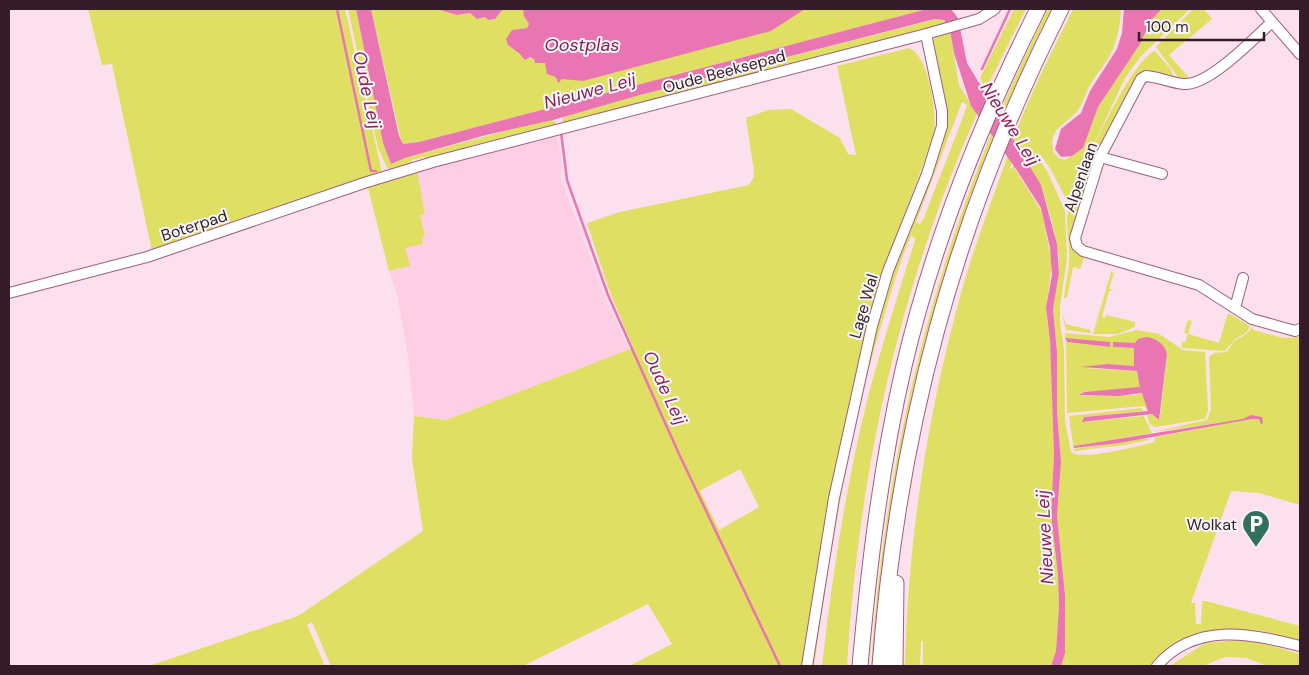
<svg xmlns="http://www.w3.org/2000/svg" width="1309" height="675" font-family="'DM Sans',sans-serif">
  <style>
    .built { fill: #fecee4 }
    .green { fill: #dfdf64; fill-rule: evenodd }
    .water { fill: #e975b2 }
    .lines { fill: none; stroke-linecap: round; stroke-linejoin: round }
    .stream { stroke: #e975b2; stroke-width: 2.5 }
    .minor-casing { stroke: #9d5f7e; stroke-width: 12 }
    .highway-casing { stroke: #9d5f7e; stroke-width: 17 }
    .minor { stroke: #fff; stroke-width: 10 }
    .highway { stroke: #fff; stroke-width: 15 }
    .labels { text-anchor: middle; stroke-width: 4; stroke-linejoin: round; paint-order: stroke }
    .street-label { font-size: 16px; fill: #351c28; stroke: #f6f6f6 }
    .poi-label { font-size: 16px; fill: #351c28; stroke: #f6f6f6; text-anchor: end }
    .water-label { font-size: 18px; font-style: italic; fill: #89215e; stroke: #f6f6f6 }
  </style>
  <rect width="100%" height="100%" fill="#fde0ed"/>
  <!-- built -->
  <path class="built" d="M557 132 562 162 561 178 605 298 629 350 446 420 414 416 408 356 397 294 389 271 410 266 405 248 425 236 420 215 425 214 417 169Z"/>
  <!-- green -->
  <path class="green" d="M88 9H345L382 172 152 251 112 64 102 65Z
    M348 9H356L383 143 391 164 405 158 542 121 553 120 558 126 431 160 424 157 412 160V164L392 170 387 168 378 148Z
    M371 9H436L457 15 470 13 477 18 486 17 488 20 495 19 503 9H523L524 16 529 24 527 28 512 30 508 45 520 54 545 63 804 9H927L419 142 402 144Z
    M1014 9H1026L986 89 980 78Z
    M1048 9H1052C979 157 926 311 897 474 885 537 882 602 875 666H871C886 436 944 215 1048 9Z
    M1073 9H1121C1120 24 1118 40 1111 53 1106 64 1098 72 1092 82 1086 91 1084 101 1078 110 1068 124 1046 128 1054 153L1059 158 1065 160 1083 148 1098 107 1140 44 1151 20 1162 9H1190L1141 56 1125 78 1067 201 1051 170 1040 154 1037 155 1048 173 1065 211 1067 259 1060 306V323L1064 349 1065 421 1071 452C1082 461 1139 446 1154 442L1155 437 1252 419H1259L1262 424V417L1153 432 1207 420 1211 409 1209 357 1214 353 1227 352 1234 341 1248 333 1252 327 1253 330 1284 338 1300 337V505L1259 493 1231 491 1191 603H1195L1196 624H1201L1202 601H1206L1300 626V641L1261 631 1227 630 1159 659 1151 666H1066L1068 657 1065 666H1061L1064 657 1065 595 1057 518 1061 462 1057 412V352L1053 309 1059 273V256L1052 221 1041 185 1017 148 1010 168 1012 169 1015 163V169L1042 212 1052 264 1046 307 1050 340 1054 455 1051 514 1058 575 1059 606 1056 651 1051 666H923V642L921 641 920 666H905C908 537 928 410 963 286 977 237 996 191 1012 143 1028 97 1052 52 1073 9Z
    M1193 9H1204L1212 19 1169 55 1190 79 1178 77 1156 47Z
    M941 18 948 25 562 124 563 117 640 95Z
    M950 30 959 85 976 112V116C897 294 859 472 847 666H822C832 576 846 485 868 397 882 344 899 292 915 240V238L911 236C899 263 891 294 882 323 848 435 831 550 814 666H809L858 395 893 266 941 144 931 42 938 34ZM962 102 967 105 963 117 923 220 920 224 916 222Z
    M909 48C930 56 937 116 934 136L898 231 825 529 803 666H629L672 644 648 604 523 666H331L312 622 307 625 325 666H149L298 616 423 531 412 459 414 416 446 420 633 348 608 287 587 223 620 212 749 185 754 177V172L746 118 768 110 791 109 840 138 848 154 856 155 837 66ZM740 469 759 507 719 530 700 491Z
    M1155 51 1169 67 1175 78 1153 72 1141 76 1073 233 1085 255 1080 269 1073 267 1067 298H1064C1065 285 1069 272 1069 260 1070 244 1065 227 1068 210 1073 185 1132 57 1155 51Z
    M417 169 425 214 420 215 425 236 422 237 423 244 405 248 410 266 389 271 367 184Z
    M1111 272 1114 273 1109 289 1113 290 1109 291 1102 317 1105 318 1106 315 1135 322V327L1118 334H1093Z
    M1062 313 1066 324 1090 330 1091 333 1066 330Z
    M1228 313 1250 326 1247 332 1235 339 1225 351 1182 348V341L1185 343 1188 334 1184 333 1188 320 1192 321 1188 334 1219 343Z
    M1137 330 1159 334 1183 350 1205 352 1208 410 1205 419 1156 427 1150 425 1147 415 1152 414 1159 420 1160 417 1167 354C1164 340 1144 332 1135 344L1113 343V347L1134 348V366L1107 364 1084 368 1137 371 1140 389 1081 392 1082 396 1136 395 1143 393 1148 411 1144 406 1067 413 1066 342 1110 347 1094 341 1065 339V333L1109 337Z
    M1142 408 1143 411 1084 417V422L1144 416 1152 433 1074 446V449L1139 439H1153L1125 445 1074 451 1069 416Z
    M1248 639 1300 654V666H1267L1246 658 1225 657 1203 666H1170L1205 643Z"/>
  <!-- water -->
  <path class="water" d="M356 9H371L399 136 403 144 419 142 927 9H951L958 18 967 63 1041 185 1057 244 1059 273 1053 309 1057 352V412L1061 462 1057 516 1065 595V653L1061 666H1051L1056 651 1059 606 1058 575 1051 514 1054 455 1050 340 1046 307 1052 275 1050 248 1041 208 1016 169 971 106 954 53 950 30 944 20 935 19 640 95 553 120 486 135 405 158 391 164 383 143Z
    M436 9H503L495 19 488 20 485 17 477 19 470 13 457 15Z
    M523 9H805L771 31 583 81 562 79 558 83 556 77 547 74 545 63H535L534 59 530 57 525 60 520 54 508 45 506 39 512 30 527 28 529 24 524 16Z
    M1124 9H1162L1151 20 1140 44 1098 107 1083 148 1072 156 1061 157 1055 149 1061 129 1081 113 1090 91 1117 49 1122 33Z
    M1146 337C1156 338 1165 344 1167 354L1159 420 1152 414 1082 422 1084 417 1148 411 1142 393 1119 396 1079 395 1084 392 1139 387 1140 389 1137 371 1081 367 1107 364 1134 366V348L1113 347V342L1135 343 1138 339Z
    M1065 338 1110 342V347L1067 342Z
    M1251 415 1262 417 1263 423 1261 424 1259 419H1252L1119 443 1074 448V446L1243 419Z"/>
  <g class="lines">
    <!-- stream -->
    <path class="stream" d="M337 9 371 171H376
      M982 69 1010 9
      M561 132 567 180 608 295 679 454 780 666"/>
    <defs>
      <path id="minor" d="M1261 9 1300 54
        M1272 22C1254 38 1209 86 1184 84 1171 83 1159 77 1146 76L1141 79 1100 157 1075 238 1077 246 1083 251 1199 285 1252 319 1295 331 1300 329
        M1100 157 1162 174
        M9 293 147 257 367 182 433 162 926 34
        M1235 308 1243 278
        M807 666 834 498 872 326 888 271 927 174 942 126V111L926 34 979 19 995 9
        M1157 666C1194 622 1251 633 1300 646"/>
      <path id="highway" d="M860 666C869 565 881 465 904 366 933 243 981 122 1038 9
        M880 666C898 431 954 220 1061 9
        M895 666 896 583"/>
    </defs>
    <!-- minor casing -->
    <use href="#minor" class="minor-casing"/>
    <!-- highway casing -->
    <use href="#highway" class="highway-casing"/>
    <!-- minor -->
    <use href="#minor" class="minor"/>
    <!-- highway -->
    <use href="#highway" class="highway"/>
  </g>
  <!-- icons -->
  <defs>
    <symbol id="parking-pin" viewBox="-11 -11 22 30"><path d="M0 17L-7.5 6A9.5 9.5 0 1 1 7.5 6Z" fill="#33705c" stroke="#f6f6f6"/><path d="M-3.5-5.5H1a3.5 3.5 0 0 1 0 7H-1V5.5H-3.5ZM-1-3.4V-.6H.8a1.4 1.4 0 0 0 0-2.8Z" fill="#fff"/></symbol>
  </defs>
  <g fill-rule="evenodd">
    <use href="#parking-pin" x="1240" y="508" width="32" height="43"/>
  </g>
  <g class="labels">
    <!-- street labels -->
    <g class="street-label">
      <text transform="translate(724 71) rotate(-15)" y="6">Oude Beeksepad</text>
      <text transform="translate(1080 177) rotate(-71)" y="6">Alpenlaan</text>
      <text transform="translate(194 225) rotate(-18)" y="6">Boterpad</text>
      <text transform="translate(863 306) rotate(-74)" y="6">Lage Wal</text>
    </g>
    <!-- poi labels -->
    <g class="poi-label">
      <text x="1237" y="530">Wolkat</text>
    </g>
    <!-- water labels -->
    <g class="water-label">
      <text x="582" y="51">Oostplas</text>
      <text transform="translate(367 90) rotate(78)" y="6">Oude Leij</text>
      <text transform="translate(590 91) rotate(-15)" y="6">Nieuwe Leij</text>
      <text transform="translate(1010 124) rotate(58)" y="6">Nieuwe Leij</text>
      <text transform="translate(665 388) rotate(65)" y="6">Oude Leij</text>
      <text transform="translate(1045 537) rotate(-93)" y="6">Nieuwe Leij</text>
    </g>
  </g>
  <!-- border -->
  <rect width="1309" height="675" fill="none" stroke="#351c28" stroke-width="20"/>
  <!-- scale -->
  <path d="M1139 32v8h125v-8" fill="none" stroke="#351c28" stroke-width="2.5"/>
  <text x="1146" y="32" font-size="15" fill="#351c28" stroke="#f6f6f6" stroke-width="4" paint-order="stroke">100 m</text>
</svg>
